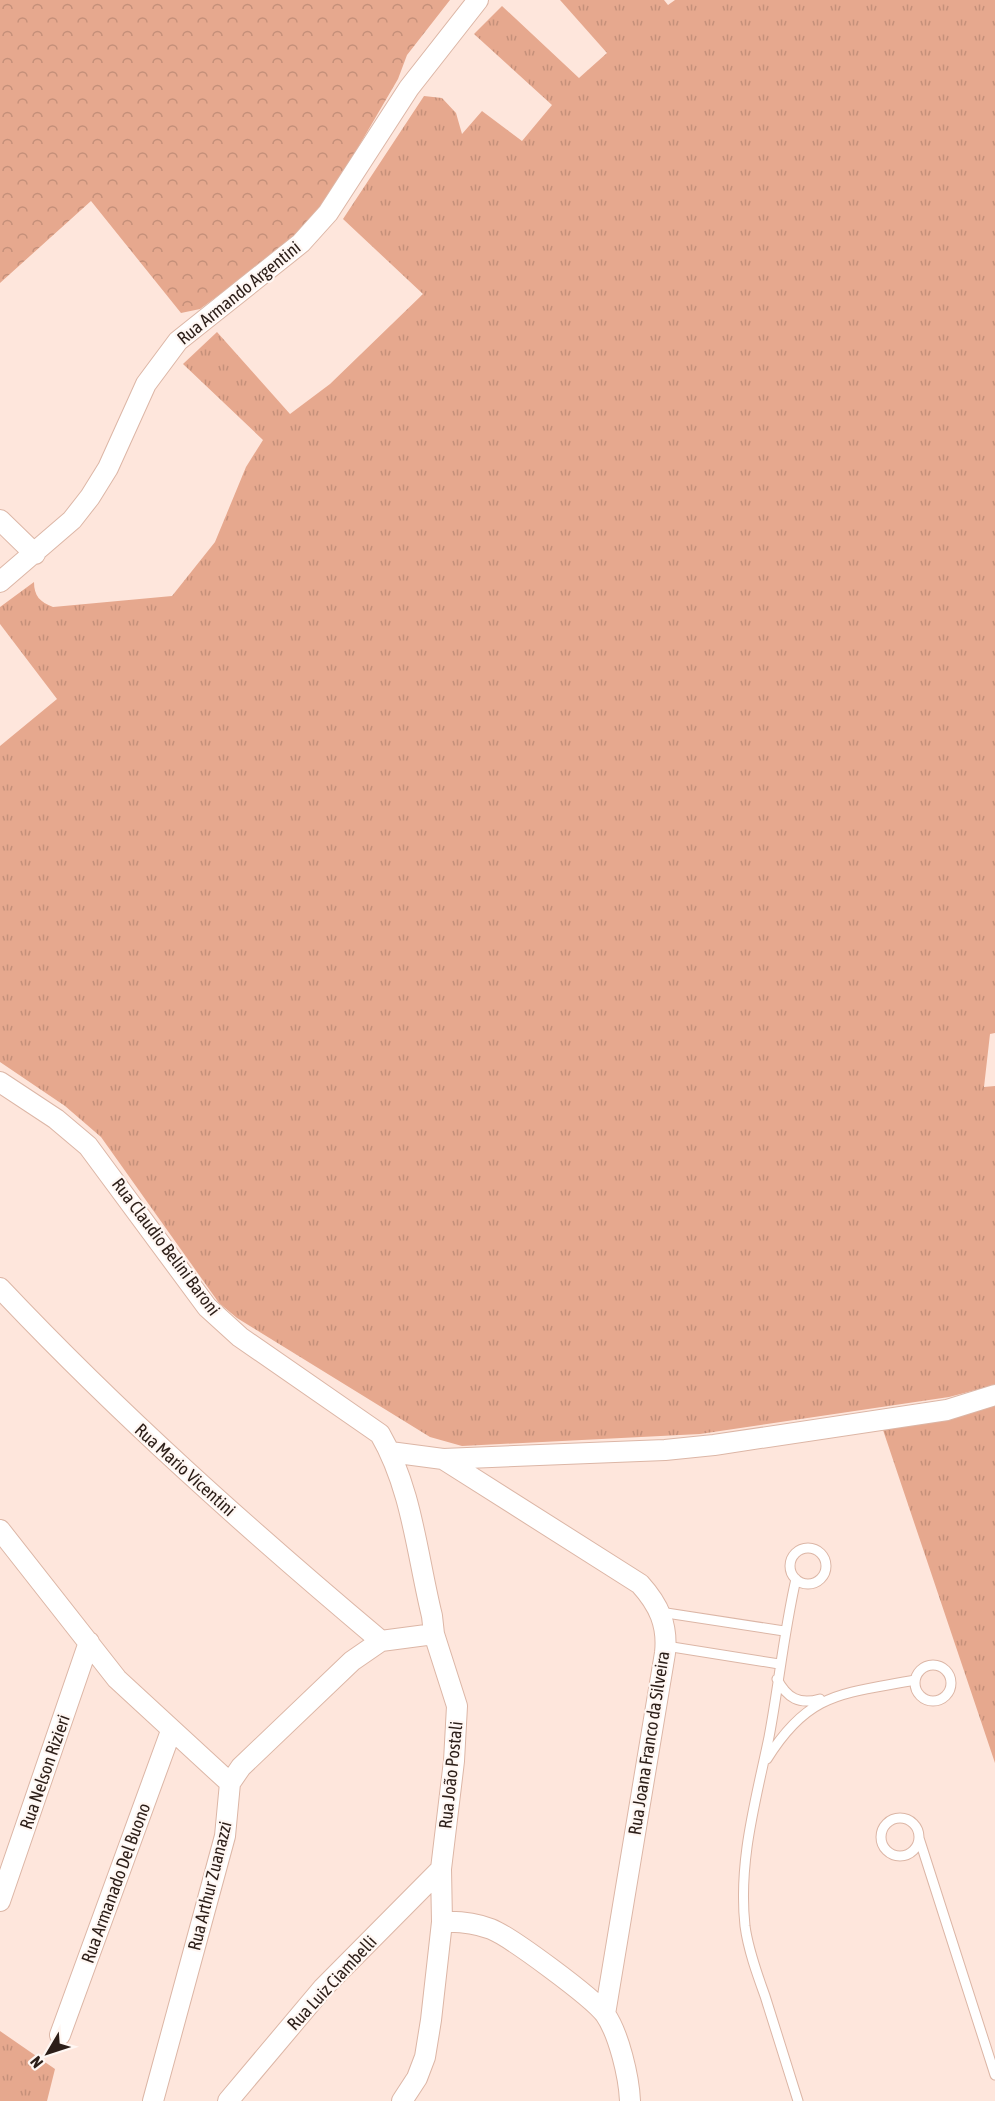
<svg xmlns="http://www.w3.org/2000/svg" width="995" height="2101" font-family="'Asap Condensed',sans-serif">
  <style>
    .grass { fill: url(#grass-tufts) }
    .forest { fill: url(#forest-crowns) }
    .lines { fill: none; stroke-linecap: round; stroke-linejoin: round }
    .lane-casing { stroke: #dcb6a6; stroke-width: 11 }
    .street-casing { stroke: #dcb6a6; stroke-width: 22 }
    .lane { stroke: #fff; stroke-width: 9 }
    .street { stroke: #fff; stroke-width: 20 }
    .labels { text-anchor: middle; stroke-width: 4.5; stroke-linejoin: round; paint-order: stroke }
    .street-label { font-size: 18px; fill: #2c1e18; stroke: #fff7f3 }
  </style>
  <defs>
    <pattern id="grass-tufts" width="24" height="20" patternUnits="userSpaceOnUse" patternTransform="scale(1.5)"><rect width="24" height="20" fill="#e6a88e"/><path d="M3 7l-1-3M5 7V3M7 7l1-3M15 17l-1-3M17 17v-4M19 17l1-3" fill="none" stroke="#c5907a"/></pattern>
    <pattern id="forest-crowns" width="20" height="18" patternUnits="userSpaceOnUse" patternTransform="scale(1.5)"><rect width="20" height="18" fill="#e6a88e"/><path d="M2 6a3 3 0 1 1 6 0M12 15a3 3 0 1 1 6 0" fill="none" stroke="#c5907a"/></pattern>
  </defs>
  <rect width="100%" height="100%" fill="#fee6dc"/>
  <!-- grass -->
  <path class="grass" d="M560 0H664L668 5 675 0H995V1033L990 1034 984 1087 995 1086V1384L991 1386 949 1397 700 1434 462 1446 430 1437 237 1318 219 1303 101 1137 65 1106 0 1062V746L57 699 0 624V607L34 582C34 596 40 602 53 607L172 596 215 542 246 467 263 440 183 364 217 332 290 414 330 384 423 294 343 219 424 96 442 98 456 113 462 134 482 111 522 141 552 105 474 34 502 6 579 78 607 53Z
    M995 1404V1763L882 1427Z
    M0 2031 55 2069 47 2101H0Z"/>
  <!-- forest -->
  <path class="forest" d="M0 0H450L407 55 398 79 332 192 302 231 272 256 200 309 181 313 91 201 0 283Z"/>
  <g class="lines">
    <defs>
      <path id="lane" d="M790 1566a18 18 0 1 1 36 0a18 18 0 1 1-36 0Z
        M796 1579C784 1631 779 1684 769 1737 756 1800 738 1861 745 1926 748 1949 757 1974 765 1996 776 2031 787 2066 798 2101
        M660 1612 784 1631
        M666 1646 779 1664
        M915 1683a18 18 0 1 1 36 0a18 18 0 1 1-36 0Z
        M777 1679C787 1698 799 1705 820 1699
        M767 1759C809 1691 843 1694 915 1680
        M881 1837a19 19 0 1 1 38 0a19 19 0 1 1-38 0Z
        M919 1838 995 2075"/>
      <path id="street" d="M0 520 35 554
        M0 582 72 520 90 497 108 468 146 384 178 341 301 243 328 213 409 88 478 0
        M0 1082 56 1119 88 1146 207 1307 240 1337 380 1434C412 1489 417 1555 432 1616L434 1634 457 1706 454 1761 441 1869 442 1922 431 2020 425 2057 417 2078 402 2101
        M0 1288C119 1414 248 1529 381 1641
        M390 1452 443 1459 640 1584C659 1605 668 1625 665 1653L605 2014
        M443 1459 665 1450 714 1445 947 1410 995 1395
        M0 1530 117 1679 230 1783
        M0 1901 89 1642
        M442 1922C459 1921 475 1923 491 1929 511 1937 592 1997 605 2014 619 2034 629 2077 630 2101
        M60 2035 171 1731
        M153 2101 225 1836 230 1783 241 1767 352 1661 381 1641 434 1634
        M228 2101 323 1988 441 1869"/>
    </defs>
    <!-- lane casing -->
    <use href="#lane" class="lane-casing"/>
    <!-- street casing -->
    <use href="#street" class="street-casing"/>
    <!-- lane -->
    <use href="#lane" class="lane"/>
    <!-- street -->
    <use href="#street" class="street"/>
  </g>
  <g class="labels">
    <!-- street labels -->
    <g class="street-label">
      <text transform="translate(239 293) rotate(-39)" y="6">Rua Armando Argentini</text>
      <text transform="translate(166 1247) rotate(53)" y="6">Rua Claudio Belini Baroni</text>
      <text transform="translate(185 1470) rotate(42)" y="6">Rua Mario Vicentini</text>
      <text transform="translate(649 1743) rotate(-81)" y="6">Rua Joana Franco da Silveira</text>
      <text transform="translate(45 1772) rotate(-71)" y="6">Rua Nelson Rizieri</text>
      <text transform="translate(451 1775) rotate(-84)" y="6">Rua João Postali</text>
      <text transform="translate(116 1883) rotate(-70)" y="6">Rua Armanado Del Buono</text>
      <text transform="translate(210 1886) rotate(-76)" y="6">Rua Arthur Zuanazzi</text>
      <text transform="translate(332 1983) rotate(-47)" y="6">Rua Luiz Ciambelli</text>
    </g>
  </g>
  <!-- north arrow -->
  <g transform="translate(48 2053) rotate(231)" stroke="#fff7f3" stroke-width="4.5" paint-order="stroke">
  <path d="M0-4.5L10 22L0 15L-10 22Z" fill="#2c1e18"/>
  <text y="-9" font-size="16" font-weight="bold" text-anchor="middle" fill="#2c1e18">N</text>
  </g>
</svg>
